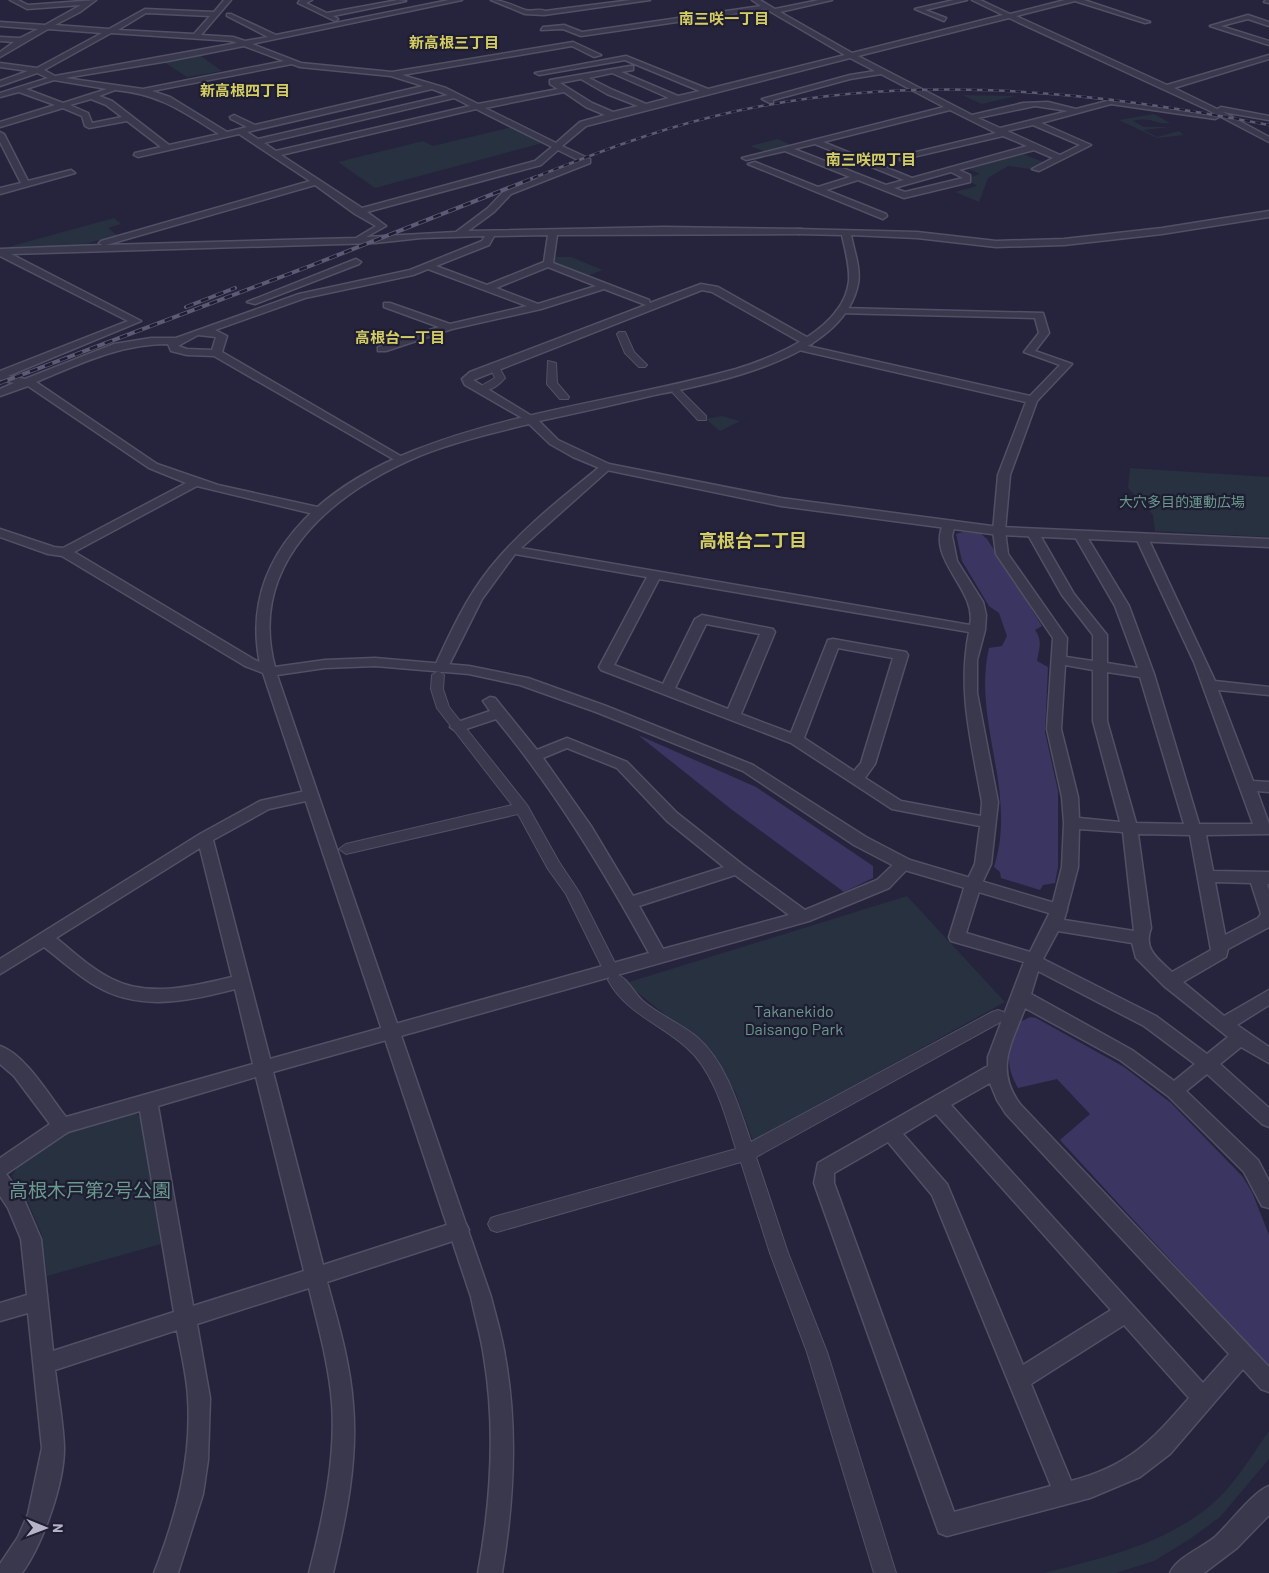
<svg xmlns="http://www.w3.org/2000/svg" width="1269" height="1573" font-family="Barlow,'Noto Sans JP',sans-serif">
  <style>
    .green { fill: #273140 }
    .water { fill: #3a3661 }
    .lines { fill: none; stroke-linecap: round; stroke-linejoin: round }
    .pedestrian-casing { stroke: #525065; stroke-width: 2 }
    .minor-casing { stroke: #525065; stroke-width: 3 }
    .tertiary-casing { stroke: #525065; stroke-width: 3 }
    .pedestrian { fill: #3a384d; fill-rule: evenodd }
    .minor { fill: #3a384d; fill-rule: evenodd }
    .tertiary { fill: #3a384d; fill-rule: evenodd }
    .rail-far1-casing { stroke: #5c5a74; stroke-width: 2.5 }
    .rail-casing { stroke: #5c5a74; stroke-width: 4 }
    .rail-far1 { stroke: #1f1d32; stroke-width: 2; stroke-dasharray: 5.5; stroke-linecap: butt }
    .rail { stroke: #1f1d32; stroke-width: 2.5; stroke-dasharray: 8; stroke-linecap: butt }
    .labels { text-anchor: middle; stroke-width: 4.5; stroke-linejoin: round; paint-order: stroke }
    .far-park-label { font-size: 14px; fill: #6a998d; stroke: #1f1d32 }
    .far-neighbourhood-label { font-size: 15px; font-weight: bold; fill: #d3cd63; stroke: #1f1d32 }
    .park-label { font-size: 16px; fill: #6a998d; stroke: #1f1d32 }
    .neighbourhood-label { font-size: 18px; font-weight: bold; fill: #d3cd63; stroke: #1f1d32 }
    .near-park-label { font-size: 19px; fill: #6a998d; stroke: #1f1d32 }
  </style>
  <rect width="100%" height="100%" fill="#26243d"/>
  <!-- green -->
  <path class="green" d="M198 54 222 71 187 77 164 62Z
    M962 95 1015 96 982 104Z
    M1154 114 1170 123C1155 125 1152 116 1133 121L1144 127H1169L1144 130 1157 137 1179 131 1184 135 1157 138 1119 120Z
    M512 127 546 142 375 188 338 162 423 141 433 146Z
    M778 139 791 145 766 152 750 146Z
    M1021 153 1043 162 1030 169 1008 166 988 178 979 202 955 192 977 186 970 181 971 177 980 174 967 168Z
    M114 218 121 224 108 228 117 235 79 246 8 247Z
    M554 257H571L603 270 587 276 553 263Z
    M722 416 740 421 720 431 706 419Z
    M1130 468 1269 477V537L1155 531 1153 515 1128 488Z
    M907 896 1005 1002 753 1141 735 1091 708 1050 626 983Z
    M131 1111 141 1117 161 1244 47 1276 42 1235 27 1200 12 1176C31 1139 93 1123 131 1111Z
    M1269 1431V1459L1220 1517 1190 1539 1154 1561 1116 1573H1044C1102 1558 1162 1545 1210 1506 1234 1486 1251 1456 1269 1431Z"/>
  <!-- water -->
  <path class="water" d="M963 532 980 533 987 539 1042 626 1035 630C1043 641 1039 648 1037 661L1048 667 1045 732 1058 791V867L1055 883 1043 885 1040 890 1001 878 1000 872 994 867C1018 791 972 722 989 648L1002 646 1007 636 999 613 989 606 962 561 956 534Z
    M638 735 756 787 873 866V878L844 892 731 809Z
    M1030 1017 1036 1018 1124 1067 1171 1103 1242 1176 1252 1192 1269 1235V1367L1060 1140 1090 1114 1057 1079 1018 1088C1003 1061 1009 1049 1020 1022Z"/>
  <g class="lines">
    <defs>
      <path id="pedestrian" d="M619 332H625L634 352 647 365 645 367H639L625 353 617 334Z
        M548 361 556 363 557 383 569 397 568 399H560L547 384Z
        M493 367H499L505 378C499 385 490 392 481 390V386L495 378 491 369Z
        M677 389 680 390 706 416V420H698L674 394 672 392Z
        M438 671 444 675 443 689 449 707 527 805 559 862 579 892 616 965 613 969H603L566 894 548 869 518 814 346 854 339 849 346 844 512 805 437 708 431 689 432 675Z
        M616 974C627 977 634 993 643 1001 659 1015 680 1023 697 1037 726 1062 739 1107 751 1142L992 1012 998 1010 1004 1012 1006 1016 1004 1020 756 1157 788 1253 827 1352 896 1573H874L807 1352 770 1253 741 1162 497 1232 491 1230 488 1224 491 1218 497 1216 736 1149C725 1114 714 1071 686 1047 659 1023 626 1013 608 980L610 976Z"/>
      <path id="minor" d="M10 0H18L28 5 96 0 80 12 55 25 109 29 145 9 214 12 224 0H231L201 35 233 37 245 41 268 37 227 16V14H231L276 35 449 0H462L252 44 301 63 392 72 573 42 601 55 594 57 572 46 402 75 446 88 478 104 558 89 550 84V80L630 66H633V70L621 72 678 96 700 91 625 60 539 75 535 73 626 56 708 89 845 55 766 9 581 36 563 29 541 30 543 27 564 25 582 32 761 6 752 0H760L775 9 819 0H832L780 12 852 53 1003 15 972 0H980L1010 14 1065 0H1084L1150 22 1145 23 1075 1 1016 16 1167 85 1269 55V59L1174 88 1217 109 1221 107 1269 116V120L1223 112 1269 137V142L1206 109 1009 18 858 56 972 115 1023 103 1048 102 1076 109 1111 100 1219 117 1215 119 1111 104 1041 123 1091 145 1039 171 1032 169 1053 158 1034 150 959 170 970 175V182L904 198 858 180 826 190 886 214 887 216 883 219 748 164 755 162 818 187 850 177 785 151 746 160 742 158 944 107 881 74 850 79 773 100V103H770L762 99 850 75 875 71 850 58 586 126 562 146 590 159V163L511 194 494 212 468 231 664 227 802 229V233L799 234 557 235 553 263 649 300 650 303 701 284 718 287 812 340V344H804L712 292 702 290 473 380 535 418V422L531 423 465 385 462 379 470 372 646 305 604 289 541 309 452 329 386 351H378V347L439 327 384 307V303H390L450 324 527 306 428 269 413 275 305 298 215 330 227 336 222 352 404 458V462L400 463 214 356 187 355 171 351 168 344C119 344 80 364 36 382L157 464 218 485 322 508 324 511 318 515 197 486 74 552 255 660 276 669 278 672 271 676 245 666 62 556 48 554 0 537V529L54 547 63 548 186 483 149 468 28 386 0 396V389L14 383 0 380V371L128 321 0 256V249L102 245 99 243 101 241 310 181 239 134 138 157 134 155 135 153 161 147 127 121 89 128 85 126 82 116 63 108 0 127V122L55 105 19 92 0 97V93L48 78 37 73 0 86V81L28 71 0 67V63L37 68 102 33 48 29 0 57V52L14 42 0 41V37L20 38 38 29 0 26V22L45 25 81 5 27 9ZM146 13 210 16 194 34 118 30ZM111 33 232 41 237 43 55 76 44 70ZM244 46 284 61 143 89 65 78 168 61ZM292 64 300 67 391 76 423 86 255 125 234 115 230 117 231 119 247 127 227 132 170 97 152 91ZM612 73 669 98 646 104 613 90 589 78ZM581 79 607 94 638 106 613 112 592 103 560 83ZM54 80 107 89 63 103 26 89ZM432 89 448 95 258 139 247 132ZM115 90C159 94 182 111 219 134L169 145 112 101 99 96ZM564 92 586 107 605 115 580 122 556 143 485 108ZM454 98 470 106 276 151 264 143ZM91 99 106 105 122 117 92 123 88 113 70 105ZM1035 106 1068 111 1000 128 978 118ZM476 109 552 147 535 161 362 208 281 155ZM950 110 996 133 900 156V160L1003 136 1027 146 912 178 823 142ZM1033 125 1080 145 1060 155 1007 131ZM815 144 904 180 886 185 794 149ZM558 150 580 161 505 190 488 208 456 232 366 237 386 226 367 212 541 165ZM951 172 963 178 905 192 894 188ZM315 185 355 214 376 226 356 238 106 245ZM548 235 544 262 487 285 436 266 489 245 494 236ZM485 236 482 241 410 270 299 294 176 338H151L114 344 25 379 8 376 141 321 11 254 375 243 421 238ZM548 267 596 286 538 304 496 288ZM198 335 216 337 212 350 187 349 178 346Z
        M300 0H312L306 3 327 13 398 0 406 1 333 16 338 19 335 21 298 3Z
        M491 0C504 0 513 6 525 10 532 12 538 8 545 11L631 0H650L544 15 525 14Z
        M954 0H967L925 10 946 18 944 21 915 9Z
        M1269 0V3L1264 2 1266 0Z
        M1248 15 1269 22V26L1248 19 1221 26 1269 41V45L1210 26Z
        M0 132 4 134 28 181 71 170 75 173 0 194V188L21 183 0 142Z
        M356 259 361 262 359 264 255 304 247 302Z
        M841 308 1043 313 1049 333 1035 351 1072 364 1037 401 1010 475 1005 531 1008 554 1067 638 1066 657 1093 661V635L1062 595 1027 533 1029 530H1037L1074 594 1107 635V663L1138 668 1115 606 1074 535 1076 532H1084L1129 606 1154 674 1199 824H1253L1194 662 1136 538 1138 535H1146L1148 538 1215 681 1269 687V695L1218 690 1253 781 1269 782V792L1257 791 1269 824V834L1206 835 1213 871 1269 872V884H1267L1269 890V927L1228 949 1226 957 1183 982 1224 1016 1269 990V1005L1237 1025 1269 1047V1063L1241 1047 1220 1064 1269 1108V1127L1262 1124 1207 1074 1186 1091 1258 1160 1269 1181V1208L1262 1206 1244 1172 1168 1096 1120 1060 1025 1008C1012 1043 994 1069 1020 1104L1269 1367V1392L1261 1389 1243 1369 1170 1454 1140 1477 1090 1498 947 1536 939 1533 936 1525 814 1183 818 1163 988 1066V1057L1024 962 951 941 949 937 965 885 975 864 980 826 892 809 791 743 601 670 599 667 647 577 515 554 482 599 446 671 441 672 434 668C450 633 466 598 490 568 522 528 563 497 602 465L606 464 612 467 521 548 970 625C978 589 923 558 945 521H953L955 524 952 536 957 561 983 602 986 615 985 630 977 660V693L998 802 991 864 981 885 966 933 1030 952 1051 910 1062 867 1064 823 1062 797 1047 729 1053 638 996 554 993 531 998 475 1026 402 799 350 794 347 799 344 1030 396 1060 365 1024 352 1039 333 1035 318 837 313 836 311ZM659 579 969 632C957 692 972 744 982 802L981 816 901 801 865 778 875 764 908 655 906 652 833 639 828 640 791 733 741 714 775 632 773 629 702 615 695 619 663 684 614 665ZM706 624 760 634 728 709 675 688ZM838 648 893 658 861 763 854 771 804 738ZM1065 665 1093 670V721L1120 822 1079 818 1078 797 1061 729ZM1107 672 1140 677 1184 824 1136 823 1107 721ZM1079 829 1123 832 1134 931 1064 920 1078 867ZM1138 834 1190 835 1211 950 1172 972C1157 958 1143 949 1151 928ZM1215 882 1251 883 1261 914 1258 918 1225 935ZM1058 931 1132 943 1136 958 1164 986 1228 1037 1207 1054 1156 1016 1043 959ZM1038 971 1144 1026 1195 1064 1174 1081 1132 1050 1031 994ZM990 1083 997 1100 1006 1114 1229 1354 1203 1383 951 1105ZM936 1114 1111 1310 1023 1365 947 1184 903 1134ZM888 1142 932 1195 1051 1486 954 1512 834 1183V1173ZM1124 1325 1189 1398C1151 1442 1128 1466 1071 1481L1031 1384Z
        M490 697 495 698 537 750 567 738 627 762 677 813 743 865 805 910 877 880 898 860H910L912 864 889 888 809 921 273 1072 323 1265 459 1221 466 1224 469 1230 466 1236 459 1239 327 1282C338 1322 350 1362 353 1404 358 1461 346 1518 333 1573H309C323 1518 336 1460 332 1403 329 1364 318 1326 309 1288L197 1324 210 1398 208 1460 203 1494 178 1573H154C176 1517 192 1459 188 1398 187 1376 181 1353 177 1330L55 1370C58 1395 63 1421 64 1446 65 1482 43 1544 22 1573H0V1564L18 1537 28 1514 42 1448 28 1313 0 1321V1303L27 1295 21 1239 8 1208 0 1196V1158L50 1124 14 1076 0 1064V1046C25 1054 50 1097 66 1117L253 1064 235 989C189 1001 140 1012 96 986 77 975 61 960 44 947L0 974V959L200 834 260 801 310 790 315 791 318 795 315 799 269 809 213 840 270 1059 649 953C604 871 556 792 496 719L457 732 450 727 452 724 490 711 483 701ZM567 748 617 768 667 821 724 867 633 896 591 826 543 758ZM200 848 232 977C194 986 149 998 112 979 91 969 74 952 56 938ZM735 875 789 915 663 949 639 906ZM256 1077 304 1271 193 1306 158 1106ZM140 1111 174 1312 53 1351 41 1239 23 1197 6 1174 68 1132Z"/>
      <path id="tertiary" d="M1269 211V217L1162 234 1064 245 996 247 917 238 851 235C854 251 861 268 858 284 843 360 712 383 650 396 613 405 576 413 539 421L558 440 609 464 781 498 999 527 1269 539V547L999 535 781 506 602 469 573 457 550 444 529 424C492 433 454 442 419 456 332 493 247 563 275 667L325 660 375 658 469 666 528 678 606 706 753 765 866 837 910 860 1065 906 1067 910 1065 914 1059 916 898 868 854 845 743 771 596 712 520 685 469 674 375 666 325 668 277 675 491 1297C496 1317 502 1336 505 1356 518 1428 514 1501 502 1573H478C491 1502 496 1429 484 1357 481 1336 475 1317 471 1297L260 664C238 557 322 487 413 451 516 410 629 399 736 369 775 357 844 329 849 281 850 265 845 250 842 235L799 234 796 233V229L917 232 996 241 1064 239 1162 228Z
        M1269 1486V1515L1237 1548 1204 1573H1170C1177 1557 1202 1548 1215 1537 1230 1523 1253 1492 1269 1486Z"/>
    </defs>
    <!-- pedestrian casing -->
    <use href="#pedestrian" class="pedestrian-casing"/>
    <!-- minor casing -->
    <use href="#minor" class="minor-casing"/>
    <!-- tertiary casing -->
    <use href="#tertiary" class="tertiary-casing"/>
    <!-- pedestrian -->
    <use href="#pedestrian" class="pedestrian"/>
    <!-- minor -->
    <use href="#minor" class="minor"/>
    <!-- tertiary -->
    <use href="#tertiary" class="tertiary"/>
    <defs>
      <path id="rail-far1" d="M533 178C591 155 650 132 711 117 895 71 1086 89 1269 125"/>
      <path id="rail" d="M186 307 235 288
        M0 383 310 266 536 177"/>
    </defs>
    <!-- rail-far1 casing -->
    <use href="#rail-far1" class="rail-far1-casing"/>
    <!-- rail casing -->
    <use href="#rail" class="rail-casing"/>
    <!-- rail-far1 -->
    <use href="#rail-far1" class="rail-far1"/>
    <!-- rail -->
    <use href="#rail" class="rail"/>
  </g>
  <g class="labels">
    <!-- far-park labels -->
    <g class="far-park-label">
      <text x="1182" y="507">大穴多目的運動広場</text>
    </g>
    <!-- far-neighbourhood labels -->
    <g class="far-neighbourhood-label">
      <text x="724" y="24">南三咲一丁目</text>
      <text x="454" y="48">新高根三丁目</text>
      <text x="245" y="96">新高根四丁目</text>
      <text x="871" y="165">南三咲四丁目</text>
      <text x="400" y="343">高根台一丁目</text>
    </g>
    <!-- park labels -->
    <g class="park-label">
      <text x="794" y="1017">Takanekido<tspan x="794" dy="18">Daisango Park</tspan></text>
    </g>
    <!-- neighbourhood labels -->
    <g class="neighbourhood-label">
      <text x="753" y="547">高根台二丁目</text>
    </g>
    <!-- near-park labels -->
    <g class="near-park-label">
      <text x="90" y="1197">高根木戸第2号公園</text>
    </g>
  </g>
  <!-- north arrow -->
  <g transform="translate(45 1528) rotate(91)" stroke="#1f1d32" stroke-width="4" paint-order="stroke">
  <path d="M0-4L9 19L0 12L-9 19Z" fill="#b6b3c8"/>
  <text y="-8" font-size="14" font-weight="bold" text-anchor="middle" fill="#b6b3c8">N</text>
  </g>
</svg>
